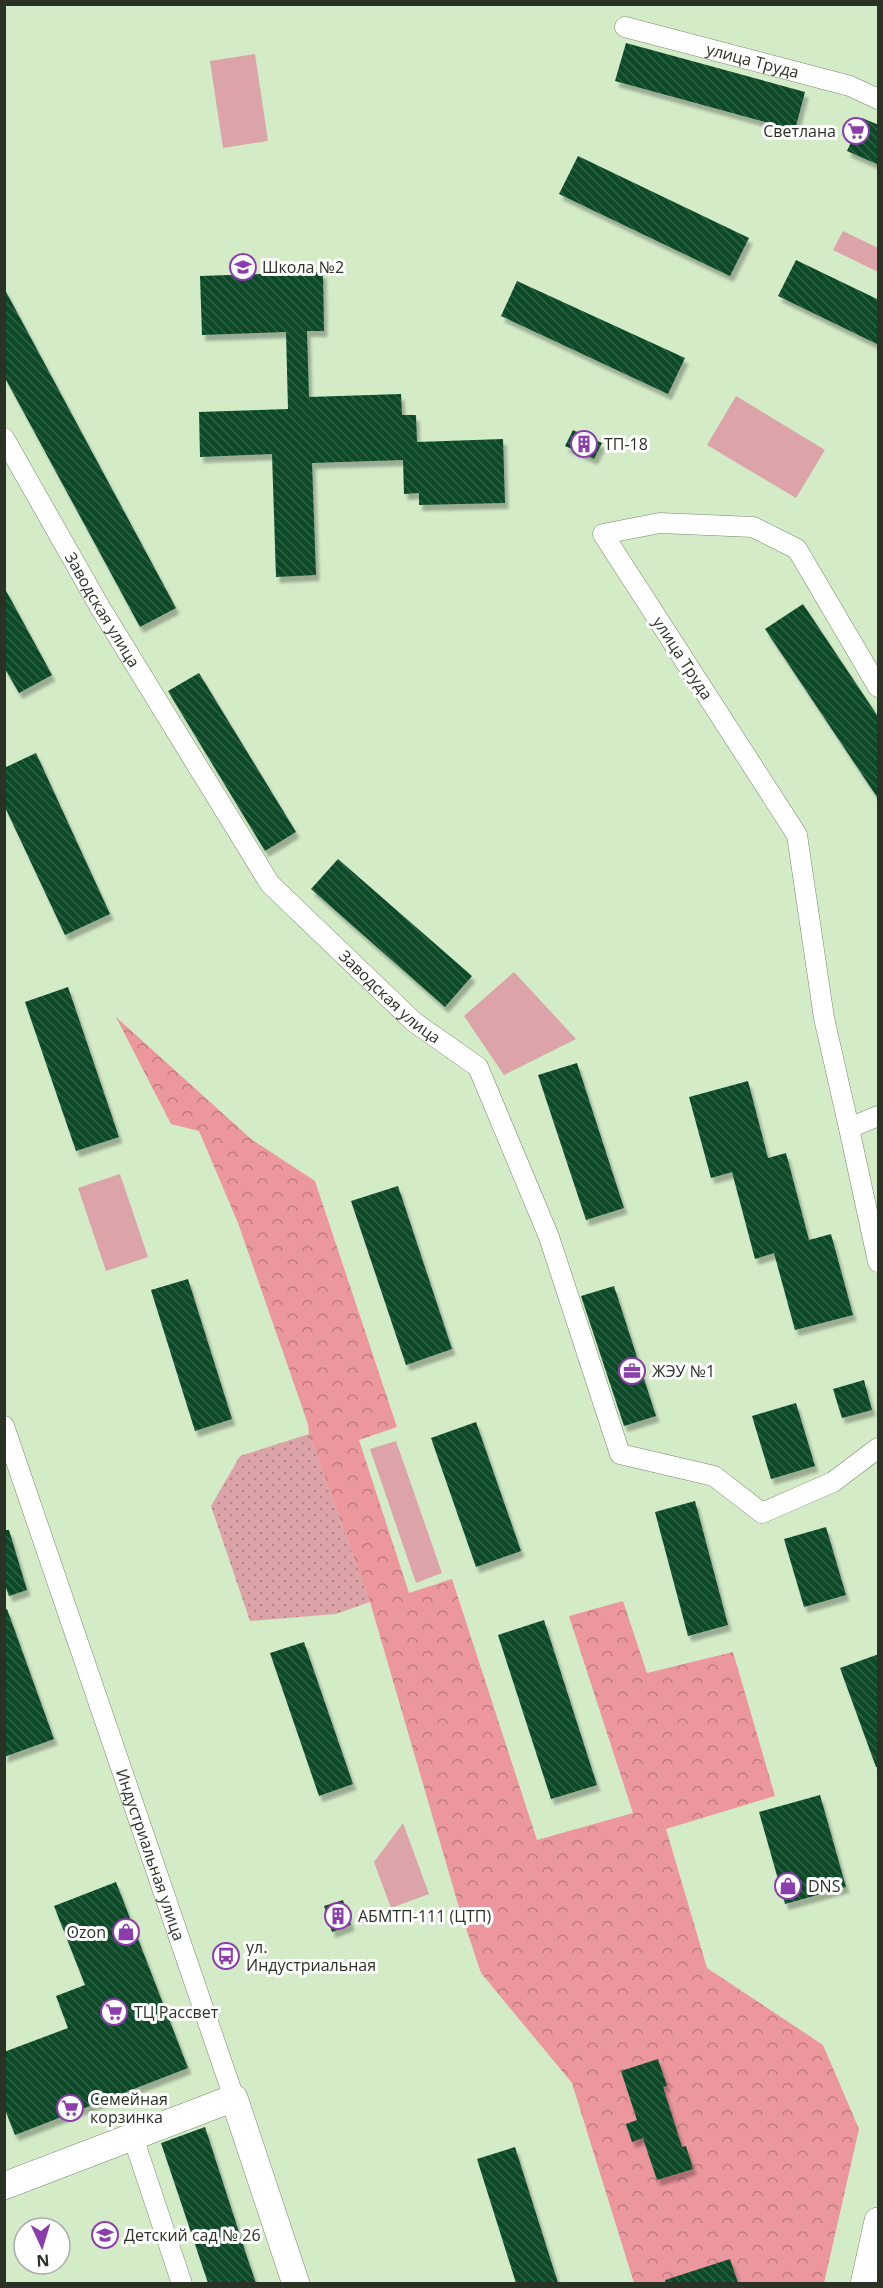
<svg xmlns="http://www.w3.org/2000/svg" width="883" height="2288" font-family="'Open Sans',sans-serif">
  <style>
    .grass { fill: url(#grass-dots) }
    .forest { fill: url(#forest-crowns) }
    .green { fill: #dca4a8 }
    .building { fill: url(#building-back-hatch); filter: url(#shadow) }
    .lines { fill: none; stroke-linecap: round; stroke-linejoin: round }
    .street-casing { stroke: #758969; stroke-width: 21 }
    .secondary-casing { stroke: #758969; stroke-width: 28 }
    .street { stroke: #fff; stroke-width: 20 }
    .secondary { stroke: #fff; stroke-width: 27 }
    .labels { text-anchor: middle; stroke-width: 6; stroke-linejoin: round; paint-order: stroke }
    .street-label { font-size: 16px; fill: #293225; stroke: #fff }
    .poi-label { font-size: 16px; fill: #293225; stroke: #fff; text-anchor: start }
  </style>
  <defs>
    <pattern id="grass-dots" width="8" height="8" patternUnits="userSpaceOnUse" patternTransform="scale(1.5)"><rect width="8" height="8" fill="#dca4a8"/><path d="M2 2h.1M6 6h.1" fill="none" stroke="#b28689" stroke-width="1.8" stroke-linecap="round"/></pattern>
    <pattern id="forest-crowns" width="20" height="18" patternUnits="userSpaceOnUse" patternTransform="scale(1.5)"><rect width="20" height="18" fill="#ec969d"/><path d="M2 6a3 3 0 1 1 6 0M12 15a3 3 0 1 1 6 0" fill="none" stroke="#bf7b80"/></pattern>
    <pattern id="building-back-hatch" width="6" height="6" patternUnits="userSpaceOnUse" patternTransform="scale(1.5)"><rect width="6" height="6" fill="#0b4a28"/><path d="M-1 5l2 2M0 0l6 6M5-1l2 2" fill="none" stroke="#2f6246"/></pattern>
    <filter id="shadow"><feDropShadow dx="3.5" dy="6" stdDeviation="1.5" flood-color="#0004"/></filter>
  </defs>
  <rect width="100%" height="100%" fill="#d4ebc8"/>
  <!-- grass -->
  <path class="grass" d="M309 1434 370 1602 336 1614 250 1621 211 1506 240 1456Z"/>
  <!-- forest -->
  <path class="forest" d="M116 1017 251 1139 315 1181 397 1427 359 1440 409 1593 452 1579 537 1840 633 1813 569 1616 623 1601 647 1673 733 1652 775 1796 666 1829 707 1968 823 2045 859 2129 824 2283H634L572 2083 481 1973 458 1904 370 1602 309 1434 308 1424 238 1223 199 1131 171 1124Z"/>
  <!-- green -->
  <path class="green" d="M255 54 268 141 223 148 210 61Z
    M843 231 878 248V272L833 250Z
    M736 396 825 450 796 498 707 445Z
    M514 972 576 1039 504 1075 464 1016Z
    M120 1174 148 1257 106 1271 78 1188Z
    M396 1441 442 1573 416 1583 370 1449Z
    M403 1823 429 1894 391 1908 374 1862Z"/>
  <!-- building -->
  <path class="building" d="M626 43 805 92 795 130 615 81Z
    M862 118 879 125V165L847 151Z
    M578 156 749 238 730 276 559 194Z
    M796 260 879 300V345L778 296Z
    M323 272 324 331H307L309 397 401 394 402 415H416L417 442 503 439 505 503 419 505V493L404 494 403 460 312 463 316 575 276 577 272 454 200 457 199 412 288 409 286 332 202 335 200 276Z
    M517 281 685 358 668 394 501 316Z
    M4 288 176 608 140 627 4 376Z
    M573 430 602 443 594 459 565 446Z
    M4 587 52 675 19 693 4 667Z
    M803 604 879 718V800L765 629Z
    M199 673 296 832 265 851 168 691Z
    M36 753 110 914 65 935 4 805V768Z
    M338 859 472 976 445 1007 311 889Z
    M68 987 119 1137 76 1151 25 1002Z
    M577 1063 624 1208 586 1220 538 1075Z
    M748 1081 768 1158 786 1153 809 1240 831 1234 853 1315 795 1330 774 1253 755 1259 732 1172 711 1178 689 1097Z
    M398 1186 452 1349 406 1365 351 1201Z
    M188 1279 232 1419 195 1431 151 1290Z
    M614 1286 656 1416 624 1426 581 1296Z
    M864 1380 872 1410 842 1418 833 1389Z
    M796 1403 815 1466 771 1479 752 1416Z
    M476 1422 521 1551 476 1567 431 1438Z
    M695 1501 728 1625 688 1636 655 1512Z
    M826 1527 846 1595 804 1607 784 1539Z
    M4 1530H9L27 1590 9 1596 4 1582Z
    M4 1609H7L54 1739 4 1757Z
    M544 1620 597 1785 551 1799 498 1635Z
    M304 1642 353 1784 319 1796 270 1653Z
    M879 1654V1767H876L840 1668Z
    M820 1795 846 1887 785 1904 759 1812Z
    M116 1882 188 2068 15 2135 4 2107V2052L68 2028 56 1996 85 1985 54 1906Z
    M343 1900 351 1925 332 1932 324 1906Z
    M658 2059 667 2086 663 2087 682 2147 686 2146 693 2169 657 2180 643 2138 632 2142 626 2124 637 2120 621 2071Z
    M205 2127 247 2257 256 2283H208L161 2143Z
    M515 2147 558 2283H516L477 2159Z
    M730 2259 738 2283H666L665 2280Z"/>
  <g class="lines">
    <defs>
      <g id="street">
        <path id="s1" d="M625 27 850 86 878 99"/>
        <path id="s2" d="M4 438 101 609 270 884 414 1022 478 1067 549 1237 620 1454 714 1476 762 1513 833 1482 878 1448"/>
        <path d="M878 1116 849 1128 878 1262"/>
        <path d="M849 1128 824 1018 797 835 603 534 660 523 753 527 797 549 878 687"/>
        <path id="s3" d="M4 1426 234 2098"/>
        <path d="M133 2137 182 2284"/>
      </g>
      <path id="secondary" d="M4 2186 234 2098 296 2284
        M864 2284 878 2221"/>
    </defs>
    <!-- street casing -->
    <use href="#street" class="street-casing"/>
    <!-- secondary casing -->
    <use href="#secondary" class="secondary-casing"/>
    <!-- street -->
    <use href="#street" class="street"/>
    <!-- secondary -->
    <use href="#secondary" class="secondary"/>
  </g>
  <!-- icons -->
  <defs>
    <symbol id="supermarket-ring" viewBox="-11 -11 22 22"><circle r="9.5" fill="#fff" stroke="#8b3cad" stroke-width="1.5"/><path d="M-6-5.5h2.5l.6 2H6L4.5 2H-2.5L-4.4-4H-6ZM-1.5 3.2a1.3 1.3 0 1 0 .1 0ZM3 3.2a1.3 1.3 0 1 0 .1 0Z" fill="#8b3cad"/></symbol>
    <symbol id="school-ring" viewBox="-11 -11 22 22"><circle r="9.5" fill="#fff" stroke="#8b3cad" stroke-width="1.5"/><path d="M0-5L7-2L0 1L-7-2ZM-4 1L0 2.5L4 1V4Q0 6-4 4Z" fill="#8b3cad"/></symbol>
    <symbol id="building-ring" viewBox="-11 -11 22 22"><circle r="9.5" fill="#fff" stroke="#8b3cad" stroke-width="1.5"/><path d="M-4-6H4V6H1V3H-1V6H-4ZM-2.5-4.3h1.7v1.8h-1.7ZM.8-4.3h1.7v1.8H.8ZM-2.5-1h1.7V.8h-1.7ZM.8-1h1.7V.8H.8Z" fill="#8b3cad"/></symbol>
    <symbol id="office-ring" viewBox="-11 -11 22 22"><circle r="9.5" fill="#fff" stroke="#8b3cad" stroke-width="1.5"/><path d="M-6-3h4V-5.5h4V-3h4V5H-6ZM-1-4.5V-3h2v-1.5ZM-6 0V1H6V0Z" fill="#8b3cad"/></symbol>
    <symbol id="shop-ring" viewBox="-11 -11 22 22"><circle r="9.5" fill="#fff" stroke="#8b3cad" stroke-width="1.5"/><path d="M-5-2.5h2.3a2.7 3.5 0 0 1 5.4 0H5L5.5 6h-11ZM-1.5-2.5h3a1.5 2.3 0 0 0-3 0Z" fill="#8b3cad"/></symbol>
    <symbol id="bus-ring" viewBox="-11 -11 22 22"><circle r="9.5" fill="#fff" stroke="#8b3cad" stroke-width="1.5"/><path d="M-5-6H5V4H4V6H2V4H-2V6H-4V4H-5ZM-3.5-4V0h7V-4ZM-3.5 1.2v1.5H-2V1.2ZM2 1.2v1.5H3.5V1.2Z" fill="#8b3cad"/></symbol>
  </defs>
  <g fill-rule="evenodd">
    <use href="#supermarket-ring" x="841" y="116" width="30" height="30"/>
    <use href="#school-ring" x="228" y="252" width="30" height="30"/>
    <use href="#building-ring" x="569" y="429" width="30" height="30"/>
    <use href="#office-ring" x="617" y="1356" width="30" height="30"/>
    <use href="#shop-ring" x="773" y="1871" width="30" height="30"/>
    <use href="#building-ring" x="323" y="1901" width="30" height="30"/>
    <use href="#shop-ring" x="111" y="1917" width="30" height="30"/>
    <use href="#bus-ring" x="211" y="1941" width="30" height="30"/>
    <use href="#supermarket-ring" x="99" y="1997" width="30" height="30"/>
    <use href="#supermarket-ring" x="55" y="2093" width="30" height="30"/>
    <use href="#school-ring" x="90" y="2220" width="30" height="30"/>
  </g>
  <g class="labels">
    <!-- street labels -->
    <g class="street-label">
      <text dy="6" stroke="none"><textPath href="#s1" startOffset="132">улица Труда</textPath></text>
      <text dy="6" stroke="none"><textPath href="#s2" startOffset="198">Заводская улица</textPath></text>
      <text transform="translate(683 658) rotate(57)" y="6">улица Труда</text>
      <text dy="6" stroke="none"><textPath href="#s2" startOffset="684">Заводская улица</textPath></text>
      <text dy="6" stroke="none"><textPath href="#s3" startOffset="453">Индустриальная улица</textPath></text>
    </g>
    <!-- poi labels -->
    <g class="poi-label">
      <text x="836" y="137" text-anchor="end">Светлана</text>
      <text x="262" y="273">Школа №2</text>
      <text x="604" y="450">ТП-18</text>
      <text x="652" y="1377">ЖЭУ №1</text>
      <text x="808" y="1892">DNS</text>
      <text x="358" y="1922">АБМТП-111 (ЦТП)</text>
      <text x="106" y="1938" text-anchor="end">Ozon</text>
      <text x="246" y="1953">ул.<tspan x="246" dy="18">Индустриальная</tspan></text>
      <text x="134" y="2018">ТЦ Рассвет</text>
      <text x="90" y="2105">Семейная<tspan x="90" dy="18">корзинка</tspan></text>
      <text x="124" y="2241">Детский сад № 26</text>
    </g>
  </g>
  <!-- border -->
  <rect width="883" height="2288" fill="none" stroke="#293225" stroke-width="12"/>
  <!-- north arrow -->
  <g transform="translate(42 2246) rotate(176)"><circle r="28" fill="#ffffff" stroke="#a9ada8" stroke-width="1.5"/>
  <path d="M0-4.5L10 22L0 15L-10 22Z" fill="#8b3cad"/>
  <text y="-9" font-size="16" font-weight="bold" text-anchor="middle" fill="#293225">N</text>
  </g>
</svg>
